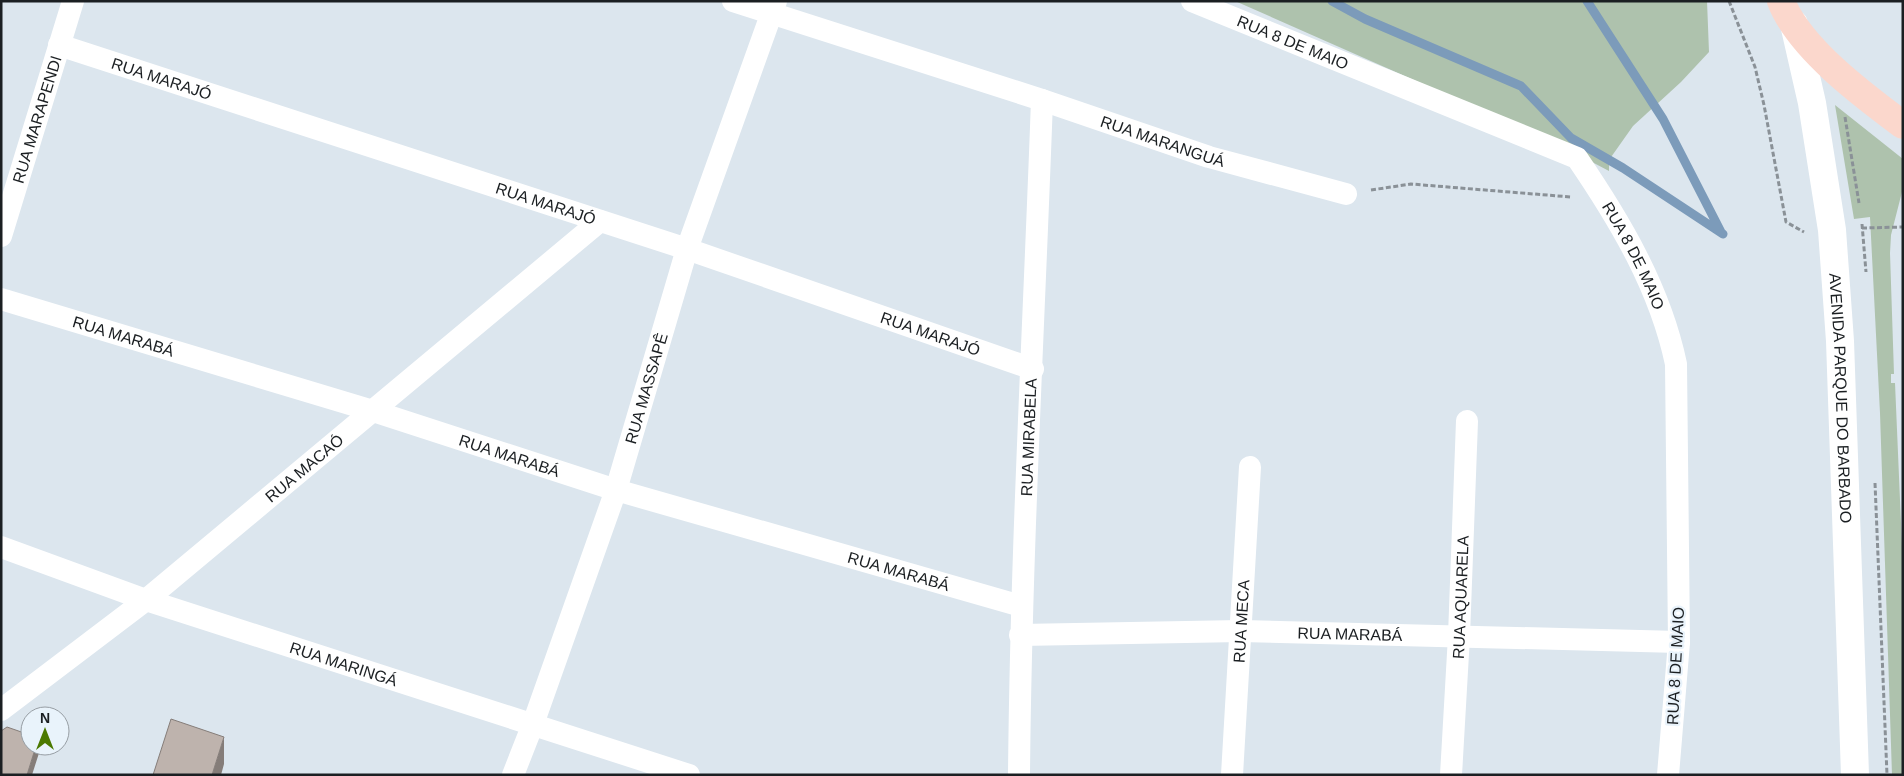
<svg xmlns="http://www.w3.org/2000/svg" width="1904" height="776" font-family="Helvetica,sans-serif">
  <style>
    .green { fill: #aec2ad }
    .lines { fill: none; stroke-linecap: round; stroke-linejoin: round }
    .stream { stroke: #7c9bba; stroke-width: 9 }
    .path { stroke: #8a9197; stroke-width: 3; stroke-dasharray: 5 2.5; stroke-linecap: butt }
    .street { stroke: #fff; stroke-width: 22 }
    .secondary { stroke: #fff; stroke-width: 28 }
    .primary { stroke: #fbd7cc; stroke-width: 28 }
    .shaded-wall { fill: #857d79 }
    .building { fill: #beb3ad; stroke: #857d79 }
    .labels { text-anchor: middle; stroke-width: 4.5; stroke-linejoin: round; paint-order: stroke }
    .street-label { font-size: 16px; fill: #1b1f22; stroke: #e9f3fb }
  </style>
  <rect width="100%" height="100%" fill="#dce6ee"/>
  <!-- green -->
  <path class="green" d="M1235 1H1707L1709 52 1681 82 1633 126 1609 160V171L1554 142Z
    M1835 105 1903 159V188L1891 235 1890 253 1894 374H1891V383H1895L1903 570V775H1892L1880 413 1870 217 1854 219Z"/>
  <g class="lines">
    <!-- stream -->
    <path class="stream" d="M1332 1 1365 19 1521 86 1571 138 1623 168 1723 234
      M1587 1 1663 119 1721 232"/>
    <!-- path -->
    <path class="path" d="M1729 1 1755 67 1764 105 1786 222 1804 232
      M1845 117 1859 203
      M1371 190 1411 184 1571 197
      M1862 224 1866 272
      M1862 228 1903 227
      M1875 483 1887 775"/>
    <!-- street -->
    <g class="street">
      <path id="s1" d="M733 1 1042 100 1209 157 1346 194"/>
      <path id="s2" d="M1192 1 1577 158C1620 221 1660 288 1676 364L1679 642 1668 775"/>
      <path id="s3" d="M59 45 687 249 1033 369"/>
      <path id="s4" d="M1 236 73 1"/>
      <path id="s5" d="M1 299 373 411 616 490 1021 606"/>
      <path id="s6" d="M1 547 146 600 689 775"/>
      <path id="s7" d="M1020 635 1241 631 1679 642"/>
      <path id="s8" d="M1 710 146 600 600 221"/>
      <path id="s9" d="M513 775 533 724 616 490 687 249 776 1"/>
      <path id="s10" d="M1019 775C1021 550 1034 325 1042 100"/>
      <path id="s11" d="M1232 775 1250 467"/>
      <path id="s12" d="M1451 775 1459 636 1467 421"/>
    </g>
    <!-- secondary -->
    <path class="secondary" id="s13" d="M1794 24 1812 103 1832 230 1840 341 1855 775"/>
    <!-- primary -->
    <path class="primary" d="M1781 1C1799 48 1864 96 1903 125"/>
  </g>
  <!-- shaded-wall -->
  <path class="shaded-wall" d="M224 737V764L221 775H212Z
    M36 746H39V753L32 775H27Z"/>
  <!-- building -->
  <path class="building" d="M171 719 224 737 212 775H153Z
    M7 727 30 735V746H36L27 775H1V731Z"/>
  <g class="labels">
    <!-- street labels -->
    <g class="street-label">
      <text dy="6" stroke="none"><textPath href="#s2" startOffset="109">RUA 8 DE MAIO</textPath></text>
      <text dy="6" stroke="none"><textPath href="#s3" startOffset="108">RUA MARAJÓ</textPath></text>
      <text dy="6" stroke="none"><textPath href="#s4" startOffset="122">RUA MARAPENDI</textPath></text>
      <text dy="6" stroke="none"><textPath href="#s1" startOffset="452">RUA MARANGUÁ</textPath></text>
      <text dy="6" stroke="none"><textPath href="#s3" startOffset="512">RUA MARAJÓ</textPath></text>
      <text dy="6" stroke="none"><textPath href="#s2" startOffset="529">RUA 8 DE MAIO</textPath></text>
      <text dy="6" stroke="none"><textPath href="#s3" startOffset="918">RUA MARAJÓ</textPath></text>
      <text dy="6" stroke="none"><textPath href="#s5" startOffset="128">RUA MARABÁ</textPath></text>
      <text dy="6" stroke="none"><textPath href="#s9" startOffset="409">RUA MASSAPÊ</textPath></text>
      <text dy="6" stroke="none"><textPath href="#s13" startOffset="378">AVENIDA PARQUE DO BARBADO</textPath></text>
      <text dy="6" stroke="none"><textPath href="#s10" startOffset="338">RUA MIRABELA</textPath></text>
      <text dy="6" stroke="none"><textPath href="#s5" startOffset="532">RUA MARABÁ</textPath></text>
      <text dy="6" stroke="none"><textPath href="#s8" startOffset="388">RUA MACAÓ</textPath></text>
      <text dy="6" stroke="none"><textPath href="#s5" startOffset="938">RUA MARABÁ</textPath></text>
      <text dy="6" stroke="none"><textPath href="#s12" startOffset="178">RUA AQUARELA</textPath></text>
      <text dy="6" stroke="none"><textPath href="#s11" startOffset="154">RUA MECA</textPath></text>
      <text dy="6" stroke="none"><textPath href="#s7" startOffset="330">RUA MARABÁ</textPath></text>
      <text dy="6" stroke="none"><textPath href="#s6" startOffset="362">RUA MARINGÁ</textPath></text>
      <text transform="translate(1675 666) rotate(-87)" y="6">RUA 8 DE MAIO</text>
    </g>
  </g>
  <!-- border -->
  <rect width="1904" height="776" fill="none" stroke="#1b1f22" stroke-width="5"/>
  <!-- north arrow -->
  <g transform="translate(45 731)"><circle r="24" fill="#e9f3fb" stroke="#979ea4"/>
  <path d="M0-4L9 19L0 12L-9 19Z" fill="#4b7900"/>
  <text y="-8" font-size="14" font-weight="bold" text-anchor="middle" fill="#1b1f22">N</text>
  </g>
</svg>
